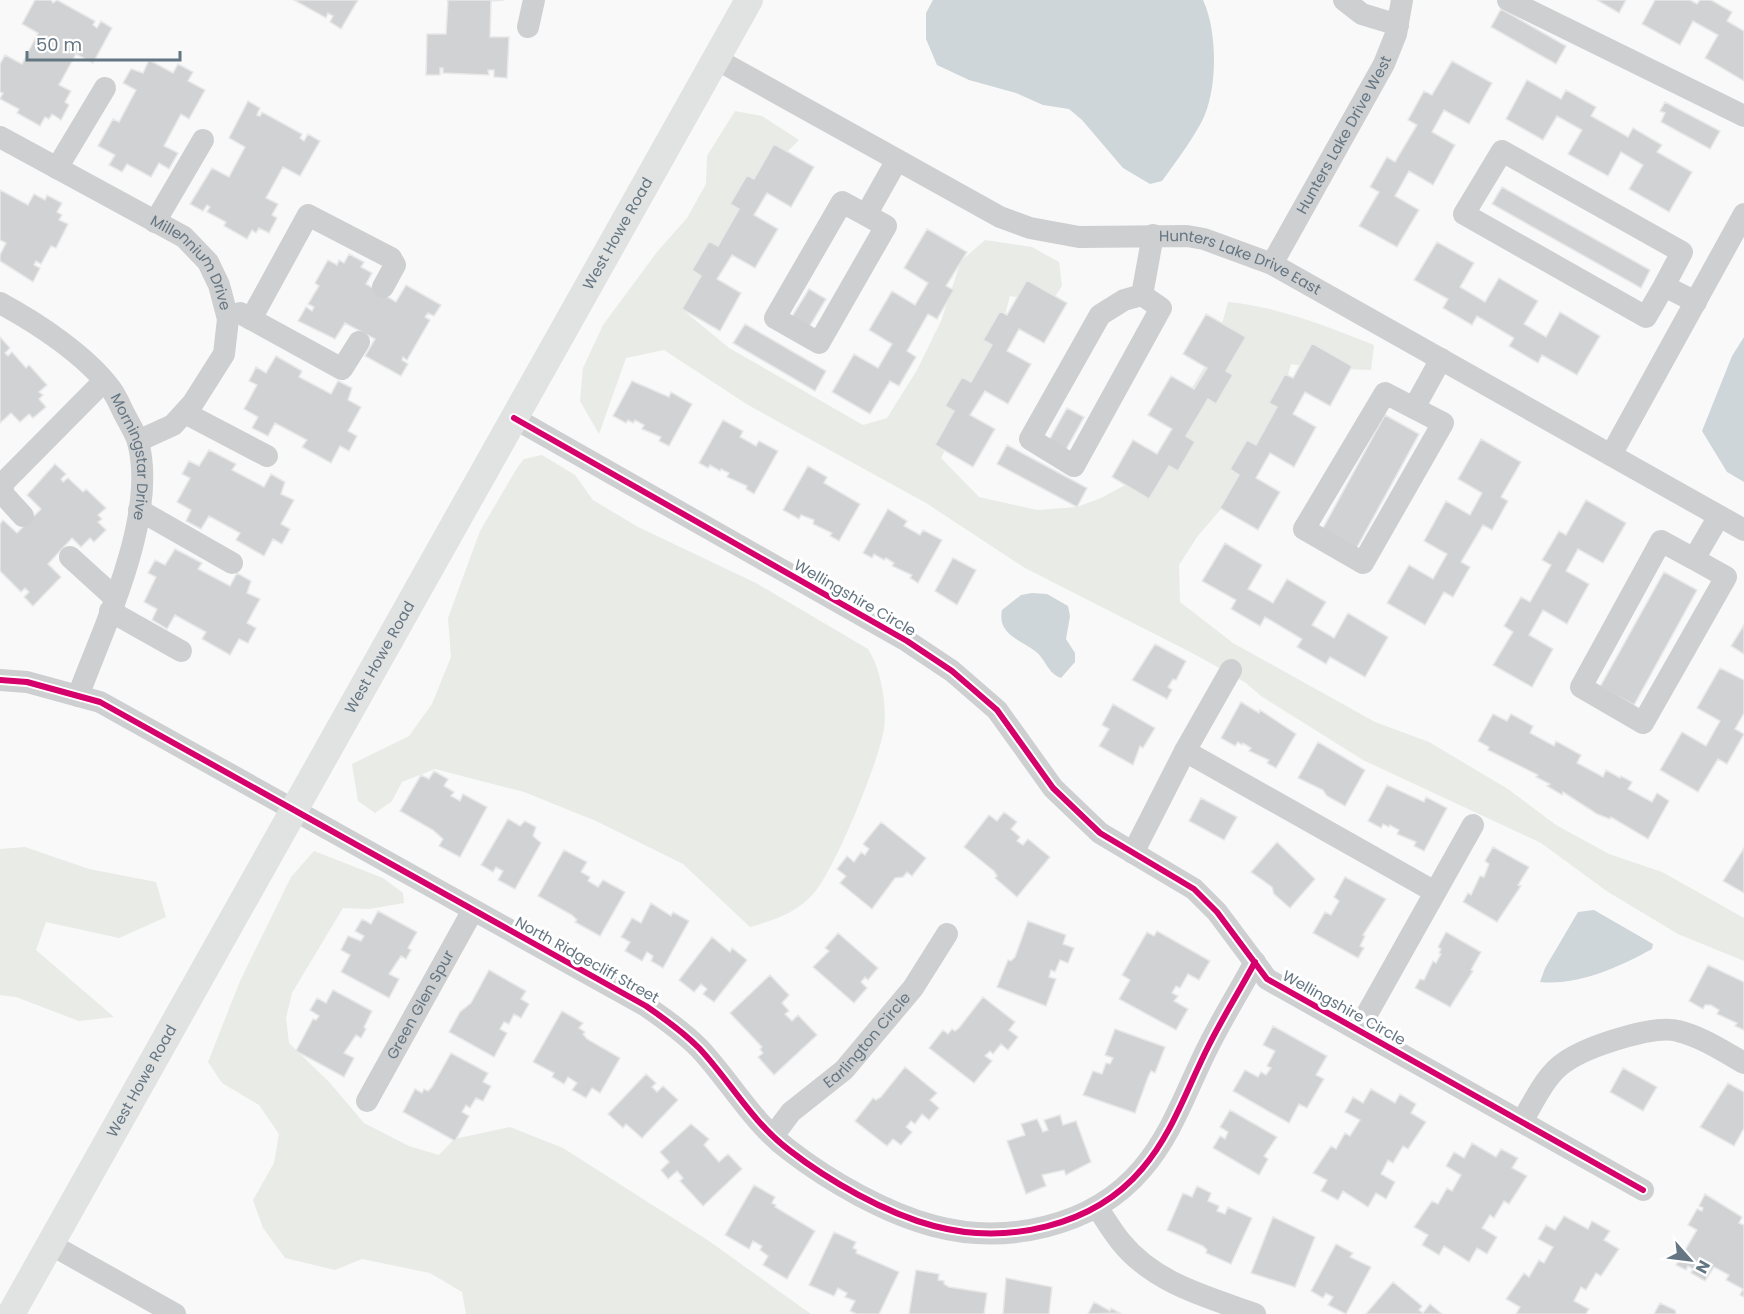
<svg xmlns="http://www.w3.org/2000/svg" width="1744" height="1314" font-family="Poppins,sans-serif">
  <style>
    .green { fill: #e8ebe6 }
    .water { fill: #ced6d9 }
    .building { fill: #d0d2d3; stroke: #e8e8e8; stroke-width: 1.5 }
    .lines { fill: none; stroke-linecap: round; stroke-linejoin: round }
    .minor { stroke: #cecfd0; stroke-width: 22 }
    .major { stroke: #e1e2e2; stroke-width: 28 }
    .cycleway-casing { stroke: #fff; stroke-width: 10 }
    .cycleway { stroke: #d6006c; stroke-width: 6 }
    .labels { text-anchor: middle; stroke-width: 6; stroke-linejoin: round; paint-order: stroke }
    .street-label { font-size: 15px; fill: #657683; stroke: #fff }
  </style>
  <rect width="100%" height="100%" fill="#f9f9f9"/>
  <!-- green -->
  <path class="green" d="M735 111 762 116 799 140 772 167 707 279 682 309 729 348 863 425 887 418 917 370 941 321 961 261 985 240 1032 247 1059 262 1062 286 1051 303 1010 296 992 362 941 458 979 497 1037 510 1077 507 1101 498 1153 470 1180 408 1215 349 1228 302C1279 307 1327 326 1374 345L1371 370 1318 368 1291 364 1271 437 1239 488 1197 537 1179 565 1180 602 1233 643 1375 722 1429 742 1508 789 1556 825 1609 854 1662 872 1744 918V961L1678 934 1608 892 1541 843 1363 760 1261 696 1246 683 1194 654 1025 568 926 503 748 405 664 350 626 358 599 434 580 401 583 368 603 325 657 252 687 218 706 184 707 156Z
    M542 455 575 475 593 500 638 527 756 583 868 649C881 669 887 704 884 729 879 761 835 869 814 893 797 913 774 920 750 927L683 864 596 821 524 792 435 769 402 782 392 801 375 813 358 801 352 764 409 736 432 704 451 657 448 618 480 531 517 468 524 459Z
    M25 847 89 869 156 882 166 917 119 938 46 922 36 950 114 1017 79 1021 16 997 0 995V849Z
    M314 851 383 878 403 893 404 903 369 909 343 908 292 993 286 1018 289 1043 330 1083 364 1123 409 1146 439 1155 454 1139 510 1127 563 1148 709 1241 811 1314H466L462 1292 430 1273 362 1259 335 1270 285 1258 263 1228 253 1200 274 1163 279 1134 259 1105 222 1083 208 1062 240 981 291 877Z"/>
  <!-- water -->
  <path class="water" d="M933 0H1203C1218 32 1218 92 1201 123 1190 143 1175 163 1162 181L1150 184 1123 168 1082 120 1069 109 1043 105 1016 93 969 80 937 65 926 39V13Z
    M1744 337V482L1727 472 1702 431 1732 356Z
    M1032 593 1047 594 1068 606 1070 616 1066 639 1075 653V662L1061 678C1047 673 1046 659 1035 651 1019 639 997 634 1002 610L1021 595Z
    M1594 910 1653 944 1652 949C1619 967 1578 986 1540 982L1545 968 1578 912Z"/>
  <!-- building -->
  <path class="building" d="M35 0H51L53 3 57 0 95 21 93 25 97 28 101 21 112 28 93 63 76 54 59 85 71 91 65 102 69 105 61 120 52 114 49 119 45 117 40 126 17 113 19 109 0 99 3 93 0 92V64L5 55 22 64 38 33 22 24Z
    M294 0H358L341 29 330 22 333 16 328 13 326 18Z
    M446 0H504L491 1 490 37H509L507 78 494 77V70H488L489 75 443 73V68H440V75H426L427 34H446L448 0Z
    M1597 0H1626L1619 13Z
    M1655 0H1690L1697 4 1700 0H1711L1732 12 1727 21 1744 31V81L1705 58 1718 35 1693 21 1680 45 1642 24Z
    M1501 9 1566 46 1556 64 1491 27Z
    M149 60 173 73 178 64 193 72 188 81 205 90 189 119 181 114 164 146 178 153 169 169 159 163 151 177 127 164 122 172 109 165 115 155 98 146 113 119 119 122 136 90 123 83 131 69 143 73Z
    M1452 61 1492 83 1469 124 1444 110 1432 132 1455 145 1433 185 1409 171 1395 196 1419 210 1397 247 1359 226 1379 192 1370 187 1387 157 1395 162 1417 125 1408 120 1424 91 1432 95Z
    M1527 80 1561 99 1566 90 1596 107 1591 116 1628 137 1633 128 1662 145 1657 152 1692 172 1669 212 1629 189 1643 165 1621 152 1608 176 1568 154 1582 130 1557 116 1543 140 1506 119Z
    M248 101 260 108 257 115 260 116 262 112 302 134 300 138 304 141 308 134 320 141 300 176 283 167 266 198 278 204 272 215 277 218 269 233 259 228 256 233 252 230 247 239 224 226 226 222 207 212 210 207 207 205 203 211 190 204 212 168 229 177 245 147 229 138Z
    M1665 102 1720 131 1710 149 1661 122 1665 113 1660 111Z
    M774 144 814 167 791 207 767 193 754 215 778 229 755 268 732 255 717 279 741 293 720 331 682 309 701 276 692 270 709 241 718 246 739 209 730 204 747 175 754 179Z
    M1502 187 1650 270 1641 288 1492 204Z
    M0 190 28 205 34 194 45 200 47 195 62 203 57 212 62 215 59 220 68 224 56 248 51 246 41 264 36 261 34 265 40 268 33 282 0 261V255L6 243 0 240Z
    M927 229 967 252 946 286 954 290 937 319 928 314 907 351 916 357 899 386 890 381 870 414 832 392 854 354 878 368 892 344 869 330 892 291 915 305 928 283 904 268Z
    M1437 242 1474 263 1460 287 1485 302 1499 278 1538 301 1524 324 1546 337 1560 312 1600 336 1577 375 1542 355 1538 363 1509 346 1514 338 1477 316 1472 325 1443 308 1448 299 1414 280Z
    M349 254 364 262 361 267 372 273 366 284 396 302 406 285 441 305 434 316 428 313 425 317 430 320 407 360 403 357 402 360 408 364 401 376 365 356 375 339 345 323 335 339 298 321 306 307 312 311 314 307 308 304 319 286 315 283 328 260 337 265 339 260 344 263Z
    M1027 280 1067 303 1044 343 1019 329 1007 351 1031 364 1008 404 985 391 970 415 995 429 973 467 935 445 954 411 945 406 962 377 971 382 992 345 983 340 1000 311 1007 315Z
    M809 289 826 299 805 334 788 323Z
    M1206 314 1246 337 1226 371 1233 375 1216 404 1208 399 1186 436 1195 442 1178 471 1169 466 1149 499 1112 477 1133 440 1157 454 1172 429 1148 415 1171 376 1194 389 1207 368 1183 354Z
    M745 324 826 371 815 391 733 343Z
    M0 337 10 348 5 353 8 356 12 352 26 368 29 365 47 385 39 392 43 395 39 399 46 407 33 418 29 414 20 422 11 413 0 423Z
    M1312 343 1352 366 1330 406 1305 392 1293 414 1316 427 1294 467 1270 453 1256 478 1280 492 1258 530 1220 508 1239 475 1230 469 1247 440 1256 445 1277 407 1269 403 1285 374 1293 378Z
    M276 356 302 371 299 377 331 394 338 381 352 388 348 400 361 407 348 431 357 436 349 451 340 446 331 463 302 447 307 440 275 423 268 436 252 428 258 417 244 409 257 385 249 381 256 367 266 373Z
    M632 381 669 397 671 392 692 404 669 446 659 441 661 437 642 429 644 425 635 420 633 423 628 420 626 423 613 416Z
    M1067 408 1084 417 1064 453 1047 444Z
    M1385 415 1419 434 1356 549 1322 530Z
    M723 420 743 431 740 437 756 446 759 441 778 451 754 494 746 489 747 486 727 477 729 473 721 469 720 471 710 465 708 468 699 463Z
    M1481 439 1521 462 1501 497 1508 501 1492 530 1483 525 1461 562 1470 567 1453 597 1444 592 1425 625 1387 603 1409 565 1433 579 1447 554 1424 541 1446 501 1470 515 1482 493 1458 479Z
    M1007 445 1087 488 1077 507 997 464Z
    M209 450 236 464 232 470 264 487 271 474 285 482 281 494 294 500 281 524 290 529 282 544 273 539 264 556 236 540 240 533 209 516 201 529 186 521 191 510 177 502 190 478 182 474 189 461 199 466Z
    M55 464 66 474 61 479 63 482 68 478 83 492 86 489 106 508 98 515 102 519 98 522 106 530 94 542 90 538 81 547 72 538 48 564 61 577 33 606 24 597 29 592 25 588 21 592 0 571V524L3 520 17 533 41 509 27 495Z
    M808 466 827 477 824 483 860 504 839 541 830 536 832 533 813 524 814 520 801 515 799 519 783 510Z
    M1586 500 1626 523 1603 563 1578 549 1566 571 1589 584 1567 624 1543 610 1529 635 1553 649 1532 687 1493 665 1513 632 1504 626 1521 597 1530 602 1551 565 1542 560 1559 531 1566 535Z
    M888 509 907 521 904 526 920 535 923 530 942 540 918 583 910 578 912 575 892 566 894 563 886 558 884 560 874 554 872 558 863 553Z
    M1225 543 1262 565 1248 589 1273 603 1287 579 1326 602 1312 625 1334 638 1348 613 1388 637 1365 677 1330 657 1326 664 1297 647 1302 639 1265 617 1260 626 1231 609 1236 600 1202 581Z
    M175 549 202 563 198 569 230 586 237 573 251 581 247 593 260 599 247 623 256 628 248 643 239 639 230 655 202 639 206 632 175 615 167 629 152 620 157 609 144 602 156 577 148 573 155 560 165 565Z
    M953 558 976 570 957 605 935 591Z
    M1664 572 1697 590 1634 705 1600 687Z
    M1744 625V654L1731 646Z
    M1155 644 1186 661 1176 680 1173 679 1168 687 1172 690 1167 699 1132 680Z
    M1720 668 1744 680V713L1735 729 1744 734 1727 764 1718 759 1698 792 1660 770 1682 732 1706 746 1720 721 1697 708Z
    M1241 702 1259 713 1260 710 1296 734 1276 768 1267 763 1269 760 1249 751 1251 748 1243 743 1242 745 1238 742 1235 746 1221 738Z
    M1113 704 1155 728 1143 748 1140 746 1133 765 1099 746 1109 729 1102 725Z
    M1493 714 1507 721 1511 714 1533 726 1530 733 1554 746 1556 741 1581 755 1577 763 1603 777 1606 770 1620 778 1621 776 1632 782 1628 789 1652 802 1657 793 1669 801 1648 839 1611 817 1610 819 1597 814 1563 792 1562 795 1547 786 1550 784 1536 777 1538 775 1488 750 1489 747 1478 741Z
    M1318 742 1365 770 1345 806 1327 796 1323 790 1298 778Z
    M434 771 448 779 444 786 454 792 451 796 460 801 463 794 487 807 460 857 439 846 443 839 433 830 400 811 421 775 429 779Z
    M1387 785 1424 802 1426 797 1447 808 1424 851 1414 846 1416 842 1397 834 1399 830 1390 825 1389 827 1383 824 1381 828 1368 821Z
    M1201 798 1237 817 1224 840 1189 821Z
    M1004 812 1017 822 1011 829 1020 837 1017 841 1023 845 1028 839 1050 857 1017 897 995 878 997 876 994 871 964 847 989 815 997 821Z
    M508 819 520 826 525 821 536 827 533 836 541 843 515 889 498 880 503 871 496 867 493 872 481 865Z
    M881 822 926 858 912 876 907 872 903 877 895 878 872 909 840 883 846 876 837 869 847 856 854 862 861 852 865 855 869 849 863 844Z
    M1277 842 1315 879 1290 908 1274 894 1272 887 1251 872Z
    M1493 847 1529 867 1518 885 1521 886 1497 922 1463 902 1468 893 1471 895 1480 876 1484 877 1489 864 1485 861Z
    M1744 848V893L1723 881Z
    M564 850 587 862 581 872 590 877 588 881 598 887 603 880 625 892 600 936 575 922 577 920 572 915 538 896Z
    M1345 877 1386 899 1363 935 1365 936 1360 946 1364 948 1358 958 1313 933 1325 912 1331 915 1339 901 1334 897Z
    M651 903 671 916 673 912 689 921 663 968 651 961 653 956 647 952 642 961 625 951 630 942 621 937 632 918 641 923Z
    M378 911 417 932 408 948 411 950 406 959 401 956 389 974 399 979 389 998 341 972 350 955 341 950 348 936 361 941 364 936 355 931 362 919 371 924Z
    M1028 921 1066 935 1063 944 1074 948 1068 963 1060 960 1055 972 1051 970 1049 977 1056 979 1046 1006 997 987 1008 960 1011 961 1015 957Z
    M1157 931 1210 961 1199 980 1188 974 1180 988 1176 986 1172 993 1178 996 1174 1001 1188 1009 1176 1030 1119 999 1130 980 1122 975 1147 932 1154 936Z
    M1446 932 1481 952 1471 970 1473 971 1450 1007 1415 988 1420 979 1424 980 1433 961 1436 963 1441 954 1439 953 1441 949 1438 947Z
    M838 933 878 968 868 980 865 977 861 982 867 988 854 1003 813 967 829 951 825 948Z
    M712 937 730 952 732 948 747 960 714 1002 703 994 707 989 701 984 694 992 679 980Z
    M1708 965 1744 982V1030L1735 1026 1737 1023 1717 1014 1719 1010 1711 1005H1705L1703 1009 1689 1001Z
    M489 970 526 991 521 999 529 1004 521 1018 514 1014 509 1024 504 1022 500 1029 507 1033 494 1057 449 1032 460 1012 471 1003Z
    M770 975 789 995 782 1003 789 1011 785 1014 792 1021 798 1015 817 1035 774 1075 758 1057 763 1053 760 1049 762 1047 730 1013Z
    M333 990 372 1011 364 1027 366 1029 361 1038 356 1035 344 1053 354 1058 344 1077 296 1051 313 1019 316 1020 319 1016 310 1010 317 998 326 1003Z
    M983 997 1015 1022 1009 1030 1018 1037 1008 1050 1001 1044 993 1054 990 1051 985 1056 992 1061 974 1083 929 1048 943 1030 948 1034 952 1029 955 1031 959 1028Z
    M562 1011 583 1023 579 1028 585 1032 583 1034 587 1039 620 1058 600 1093 592 1088 586 1098 572 1090 577 1083 568 1077 564 1084 552 1077 554 1073 533 1062Z
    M1273 1026 1327 1056 1316 1075 1324 1079 1307 1108 1299 1104 1289 1123 1233 1091 1245 1070 1258 1077 1261 1072 1266 1075 1271 1068 1267 1066 1275 1051 1263 1045Z
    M1115 1029 1165 1047 1155 1073 1151 1071 1148 1077 1135 1113 1083 1095 1093 1071 1102 1074 1106 1063 1110 1064 1113 1058 1105 1055Z
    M451 1053 488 1073 483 1082 491 1086 483 1101 476 1098 470 1108 466 1105 462 1112 469 1116 455 1141 403 1112 415 1089 422 1093 424 1089 428 1091 432 1087Z
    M905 1067 937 1093 930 1100 939 1108 929 1120 922 1114 915 1124 911 1121 906 1127 912 1132 901 1145 893 1139 887 1146 855 1121 873 1098 876 1100 881 1097Z
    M1623 1068 1657 1087 1643 1111 1610 1092Z
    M646 1074 656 1083 652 1087 657 1092 663 1086 678 1100 642 1138 626 1124 623 1128 608 1114Z
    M1728 1083 1744 1092V1128L1734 1146 1700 1127Z
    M1371 1089 1395 1103 1400 1094 1416 1104 1411 1113 1426 1122 1408 1149 1403 1146 1393 1163 1388 1160 1381 1174 1395 1182 1386 1199 1376 1193 1368 1207 1343 1191 1338 1200 1321 1191 1327 1180 1313 1173 1331 1146 1336 1149 1345 1133 1350 1136 1360 1120 1345 1112 1353 1097 1363 1103Z
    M1230 1110 1277 1137 1264 1156 1268 1159 1259 1175 1213 1148 1220 1136 1225 1139 1228 1132 1220 1127Z
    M1060 1115 1063 1125 1076 1121 1091 1162 1066 1175 1064 1170 1042 1175 1046 1186 1026 1194 1007 1141 1025 1135 1021 1124 1037 1119 1043 1132 1048 1130 1044 1120Z
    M691 1124 709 1139 704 1145 719 1162 728 1154 742 1169 703 1206 680 1181 683 1178 677 1171 668 1179 661 1170 669 1162 660 1152Z
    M1472 1143 1496 1157 1501 1149 1518 1158 1512 1168 1527 1176 1509 1204 1504 1201 1494 1218 1490 1215 1482 1228 1497 1237 1487 1254 1477 1248 1469 1262 1444 1246 1439 1255 1422 1245 1428 1235 1414 1227 1432 1201 1438 1204 1447 1188 1452 1191 1461 1175 1446 1166 1454 1152 1464 1158Z
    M754 1185 775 1197 772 1203 776 1205 775 1207 815 1231 787 1279 763 1265 768 1256 760 1250 762 1246 753 1241 749 1249 725 1235Z
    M1197 1186 1211 1193 1208 1201 1219 1206 1217 1211 1225 1214 1228 1207 1252 1218 1231 1264 1206 1253 1207 1250 1203 1246 1167 1230 1183 1193 1192 1197Z
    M1705 1194 1742 1217 1739 1223 1744 1225V1297L1740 1295 1743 1289 1726 1280 1729 1275 1714 1267 1705 1281 1691 1273 1693 1269 1688 1266 1686 1270 1676 1265 1697 1230 1688 1225 1697 1209 1702 1211 1703 1208 1699 1206Z
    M1564 1216 1588 1229 1592 1221 1610 1231 1604 1240 1619 1249 1601 1276 1596 1273 1586 1290 1581 1287 1574 1301 1589 1309 1586 1314H1516L1520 1307 1506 1299 1524 1273 1529 1277 1539 1260 1544 1263 1553 1247 1538 1239 1546 1225 1555 1230Z
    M1273 1217 1315 1237 1295 1287 1251 1273Z
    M834 1232 856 1242 853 1248 857 1250 856 1253 899 1272 879 1314H857L850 1311 855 1301 845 1297 847 1293 838 1288 834 1296 809 1285Z
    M1336 1244 1353 1253 1350 1257 1371 1267 1346 1314 1328 1305 1333 1297 1326 1293 1323 1298 1311 1291Z
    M916 1270 939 1274 938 1280 944 1281V1284L949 1287 987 1293 984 1314H909Z
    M1006 1278 1052 1287 1049 1314H1003Z
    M1393 1282 1422 1306 1419 1310 1423 1313 1430 1304 1442 1314H1366Z
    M1094 1302 1110 1311 1111 1308 1120 1313 1088 1314Z
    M1660 1303 1675 1310 1676 1314H1654Z"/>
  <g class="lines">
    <!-- minor -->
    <g class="minor">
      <path d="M1344 0 1362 14 1398 25"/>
      <path d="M1508 0 1744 116"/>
      <path d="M528 27 534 0"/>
      <path id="s1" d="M716 59 1000 217 1030 228 1079 237 1187 236 1204 239 1272 264 1744 530"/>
      <path id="s2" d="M0 137 184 237 208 262 219 285 228 319 224 354 193 403 173 425 138 441"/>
      <path d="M57 168 105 88"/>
      <path d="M866 215 842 202 775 318 819 343 886 226 866 215 897 160"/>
      <path d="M155 222 203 140"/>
      <path id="s3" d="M1272 264 1384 64 1396 34 1402 0"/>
      <path d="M1664 286 1682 252 1502 151 1464 214 1646 317 1664 286 1696 302"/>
      <path d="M1142 295 1124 300 1100 315 1030 439 1074 466 1161 308 1142 295 1153 235"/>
      <path id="s4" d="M0 303C37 323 86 355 111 389 117 397 121 408 126 417 130 425 136 434 138 442 158 516 104 626 78 696"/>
      <path d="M240 313 342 369 359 342"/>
      <path d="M251 319 308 215 391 258 395 265 383 287"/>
      <path d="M1414 408 1385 393 1304 529 1363 563 1443 423 1414 408 1441 359"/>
      <path d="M185 413 267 456"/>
      <path d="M514 418 907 641 952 671 997 710 1053 788 1100 833 1194 889 1217 912 1267 979 1643 1190"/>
      <path d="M1611 455 1744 214"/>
      <path d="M139 510 232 563"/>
      <path d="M23 516 2 493 4 482 104 381"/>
      <path d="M70 557 114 597"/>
      <path d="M1694 559 1661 541 1581 687 1643 723 1726 577 1694 559 1719 516"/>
      <path d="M110 611 181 651"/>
      <path d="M0 680 27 682 100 702 646 1006C665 1019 683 1032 699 1048 730 1081 752 1122 789 1150 829 1181 885 1213 934 1226 1006 1245 1093 1227 1142 1169 1173 1133 1187 1088 1209 1045 1223 1017 1240 990 1255 962"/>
      <path d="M1185 751 1435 892"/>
      <path d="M1133 853 1185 751 1231 670"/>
      <path d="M1358 1030 1473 825"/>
      <path id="s5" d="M367 1101 473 910"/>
      <path d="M1522 1121C1534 1102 1546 1074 1565 1062 1586 1047 1654 1024 1678 1031 1702 1037 1723 1051 1744 1063"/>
      <path id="s6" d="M773 1136 791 1112 844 1070 913 988 947 934"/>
      <path d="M1097 1207C1105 1219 1112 1231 1121 1242 1154 1283 1207 1297 1255 1314"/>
      <path d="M50 1244 175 1314"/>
    </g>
    <!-- major -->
    <path class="major" id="s7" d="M11 1314 749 0"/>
    <defs>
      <path id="cycleway" d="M514 418 907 641 952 671 997 710 1053 788 1100 833 1194 889 1217 912 1267 979 1643 1190
        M0 680 27 682 100 702 646 1006C665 1019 683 1032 699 1048 730 1081 752 1122 789 1150 829 1181 885 1213 934 1226 1006 1245 1093 1227 1142 1169 1173 1133 1187 1088 1209 1045 1223 1017 1240 990 1255 962"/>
    </defs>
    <!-- cycleway casing -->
    <use href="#cycleway" class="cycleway-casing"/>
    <!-- cycleway -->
    <use href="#cycleway" class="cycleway"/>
  </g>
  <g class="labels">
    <!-- street labels -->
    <g class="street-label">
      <text dy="5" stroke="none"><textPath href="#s3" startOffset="148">Hunters Lake Drive West</textPath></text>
      <text dy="5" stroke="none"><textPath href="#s7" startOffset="1239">West Howe Road</textPath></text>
      <text dy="5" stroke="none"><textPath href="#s1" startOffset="573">Hunters Lake Drive East</textPath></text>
      <text dy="5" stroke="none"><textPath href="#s2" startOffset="234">Millennium Drive</textPath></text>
      <text dy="5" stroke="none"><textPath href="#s4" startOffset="214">Morningstar Drive</textPath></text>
      <text transform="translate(855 598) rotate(30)" y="5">Wellingshire Circle</text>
      <text dy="5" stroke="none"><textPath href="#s7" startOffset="753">West Howe Road</textPath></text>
      <text transform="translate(587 960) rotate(29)" y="5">North Ridgecliff Street</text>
      <text dy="5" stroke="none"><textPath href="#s5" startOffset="110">Green Glen Spur</textPath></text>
      <text transform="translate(1344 1008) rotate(29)" y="5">Wellingshire Circle</text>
      <text dy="5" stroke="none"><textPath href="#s6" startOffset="135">Earlington Circle</textPath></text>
      <text dy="5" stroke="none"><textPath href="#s7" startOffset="267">West Howe Road</textPath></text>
    </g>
  </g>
  <!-- north arrow -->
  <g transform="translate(1690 1260) rotate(118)" stroke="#ffffff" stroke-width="4.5" paint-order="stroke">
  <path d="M0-4.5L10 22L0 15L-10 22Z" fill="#657683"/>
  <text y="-9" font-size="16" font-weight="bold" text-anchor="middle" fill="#657683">N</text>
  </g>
  <!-- scale -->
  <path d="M27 51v9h153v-9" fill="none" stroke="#657683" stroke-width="3"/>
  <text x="36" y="51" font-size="18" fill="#657683" stroke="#ffffff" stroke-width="4.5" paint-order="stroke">50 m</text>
</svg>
